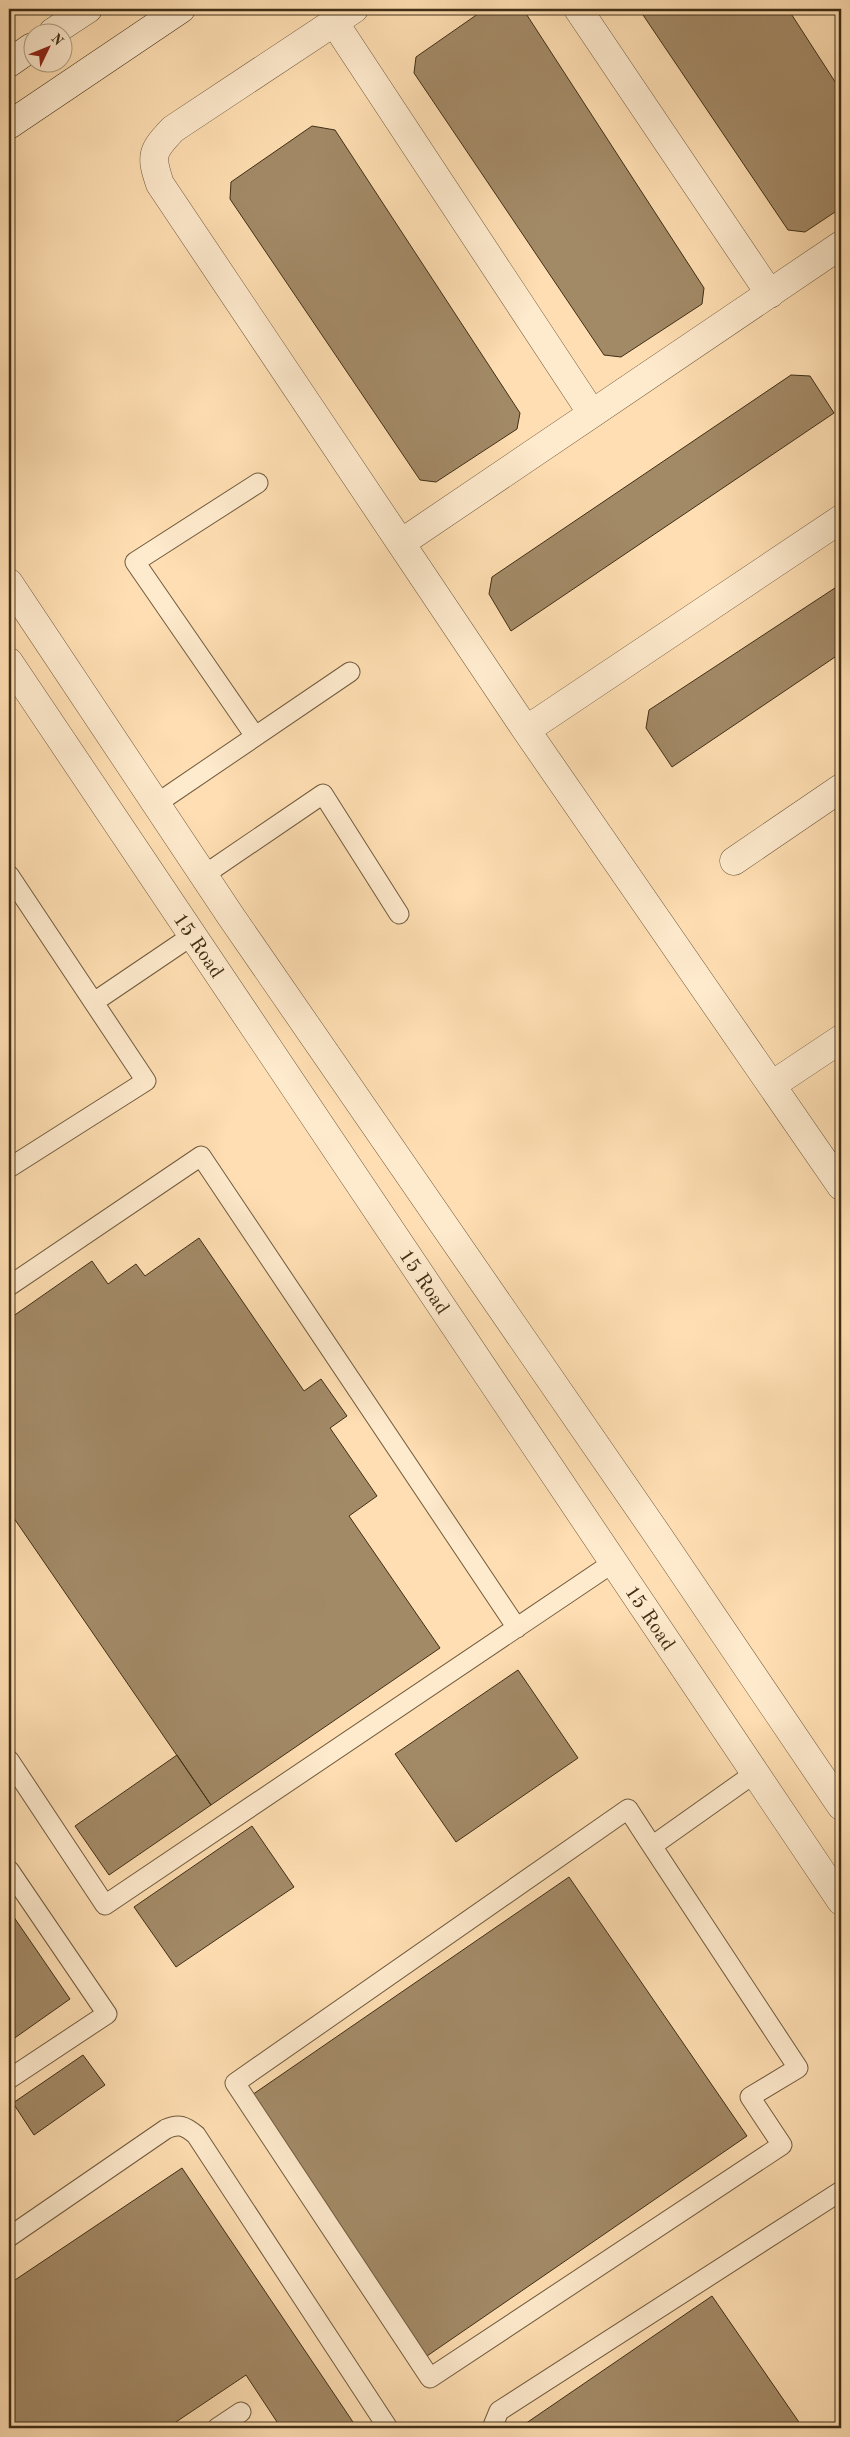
<svg xmlns="http://www.w3.org/2000/svg" width="850" height="2437" font-family="'Old Standard TT',serif">
  <style>
    .building { fill: #a38a67; stroke: #402f16 }
    .lines { fill: none; stroke-linecap: round; stroke-linejoin: round }
    .service-casing { stroke: #705b3d; stroke-width: 21 }
    .minor-casing { stroke: #705b3d; stroke-width: 29 }
    .tertiary-casing { stroke: #705b3d; stroke-width: 29 }
    .secondary-casing { stroke: #402f16; stroke-width: 29 }
    .service { stroke: #feeacd; stroke-width: 19 }
    .minor { stroke: #feeacd; stroke-width: 28 }
    .tertiary { stroke: #feeacd; stroke-width: 28 }
    .secondary { stroke: #feeacd; stroke-width: 28 }
    .labels { text-anchor: middle; stroke-width: 4.5; stroke-linejoin: round; paint-order: stroke }
    .street-label { font-size: 20px; fill: #402f16; stroke: #feeacd }
  </style>
  <rect width="100%" height="100%" fill="#fedeb2"/>
  <filter id="stains"><feTurbulence type="fractalNoise" baseFrequency=".004" numOctaves="4"/><feColorMatrix values="0 0 0 0 .2 0 0 0 0 .09 0 0 0 0 .02 0 0 0 .5 -.17"/></filter>
  <radialGradient id="worn" r=".72"><stop offset=".6" stop-color="#630" stop-opacity="0"/><stop offset="1" stop-color="#630" stop-opacity=".3"/></radialGradient>
  <!-- building -->
  <path class="building" d="M485 9H523L704 288 702 304 621 357 604 355 414 73 416 57Z
    M639 9H788L841 91V208L805 232 788 230Z
    M312 126 335 130 520 413 517 429 436 482 420 480 230 199 231 182Z
    M791 375 810 376 834 413 511 631 489 594 492 577Z
    M841 584V653L672 767 646 728 649 710Z
    M199 1238 304 1391 321 1379 347 1416 330 1428 377 1496 349 1516 440 1648 211 1805 9 1511V1319L92 1261 108 1284 136 1264 145 1276Z
    M518 1670 578 1758 456 1842 395 1754Z
    M177 1755 211 1805 109 1875 75 1826Z
    M252 1826 294 1887 176 1967 134 1907Z
    M569 1877 747 2136 427 2356 249 2097Z
    M9 1910 70 1999 9 2042Z
    M83 2055 105 2085 34 2135 13 2103Z
    M182 2168 357 2428H281L246 2375 167 2428H9V2284Z
    M712 2296 803 2428H519Z"/>
  <g class="lines">
    <defs>
      <path id="service" d="M255 736 135 562 258 483
        M156 804 350 672
        M9 875 146 1081 9 1168
        M204 875 323 794 399 914
        M94 1002 193 935
        M9 1286 201 1156 517 1628
        M9 1760 105 1905 614 1562
        M652 1846 798 2068 750 2097 782 2145 430 2378 235 2083 628 1809 652 1846 755 1773
        M9 1870 107 2014 9 2079
        M9 2237 166 2129C179 2123 185 2126 196 2135L388 2428
        M217 2428 241 2412
        M492 2428 499 2411 841 2191"/>
      <path id="minor" d="M354 9 173 129C152 151 150 155 160 184L526 730 841 1186
        M578 9 770 294
        M334 22 591 412
        M401 543 841 245
        M526 730 841 519
        M734 861 841 788
        M772 1085 841 1039"/>
      <g id="tertiary">
        <path d="M9 583 230 915 657 1534 841 1806"/>
        <path id="s1" d="M9 662 841 1901"/>
      </g>
      <path id="secondary" d="M53 32 88 9
        M9 63 32 47
        M9 125 181 9"/>
    </defs>
    <!-- service casing -->
    <use href="#service" class="service-casing"/>
    <!-- minor casing -->
    <use href="#minor" class="minor-casing"/>
    <!-- tertiary casing -->
    <use href="#tertiary" class="tertiary-casing"/>
    <!-- secondary casing -->
    <use href="#secondary" class="secondary-casing"/>
    <!-- service -->
    <use href="#service" class="service"/>
    <!-- minor -->
    <use href="#minor" class="minor"/>
    <!-- tertiary -->
    <use href="#tertiary" class="tertiary"/>
    <!-- secondary -->
    <use href="#secondary" class="secondary"/>
  </g>
  <g class="labels">
    <!-- street labels -->
    <g class="street-label">
      <text dy="7" stroke="none"><textPath href="#s1" startOffset="341">15 Road</textPath></text>
      <text dy="7" stroke="none"><textPath href="#s1" startOffset="746">15 Road</textPath></text>
      <text dy="7" stroke="none"><textPath href="#s1" startOffset="1151">15 Road</textPath></text>
    </g>
  </g>
  <!-- margin -->
  <rect width="850" height="2437" fill="none" stroke="#fedeb2" stroke-width="30"/>
  <rect x="10" y="10" width="830" height="2417" fill="none" stroke="#402f16" stroke-width="2.5"/>
  <rect x="15" y="15" width="820" height="2407" fill="none" stroke="#402f16"/>
  <!-- north arrow -->
  <g transform="translate(48 48) rotate(47)"><circle r="24" fill="#feeacd" stroke="#b29f84"/>
  <path d="M0-4L9 19L0 12L-9 19Z" fill="#8f2418"/>
  <text y="-8" font-size="14" font-weight="bold" text-anchor="middle" fill="#402f16">N</text>
  </g>
  <rect width="100%" height="100%" filter="url(#stains)"/>
  <rect width="100%" height="100%" fill="url(#worn)"/>
</svg>
